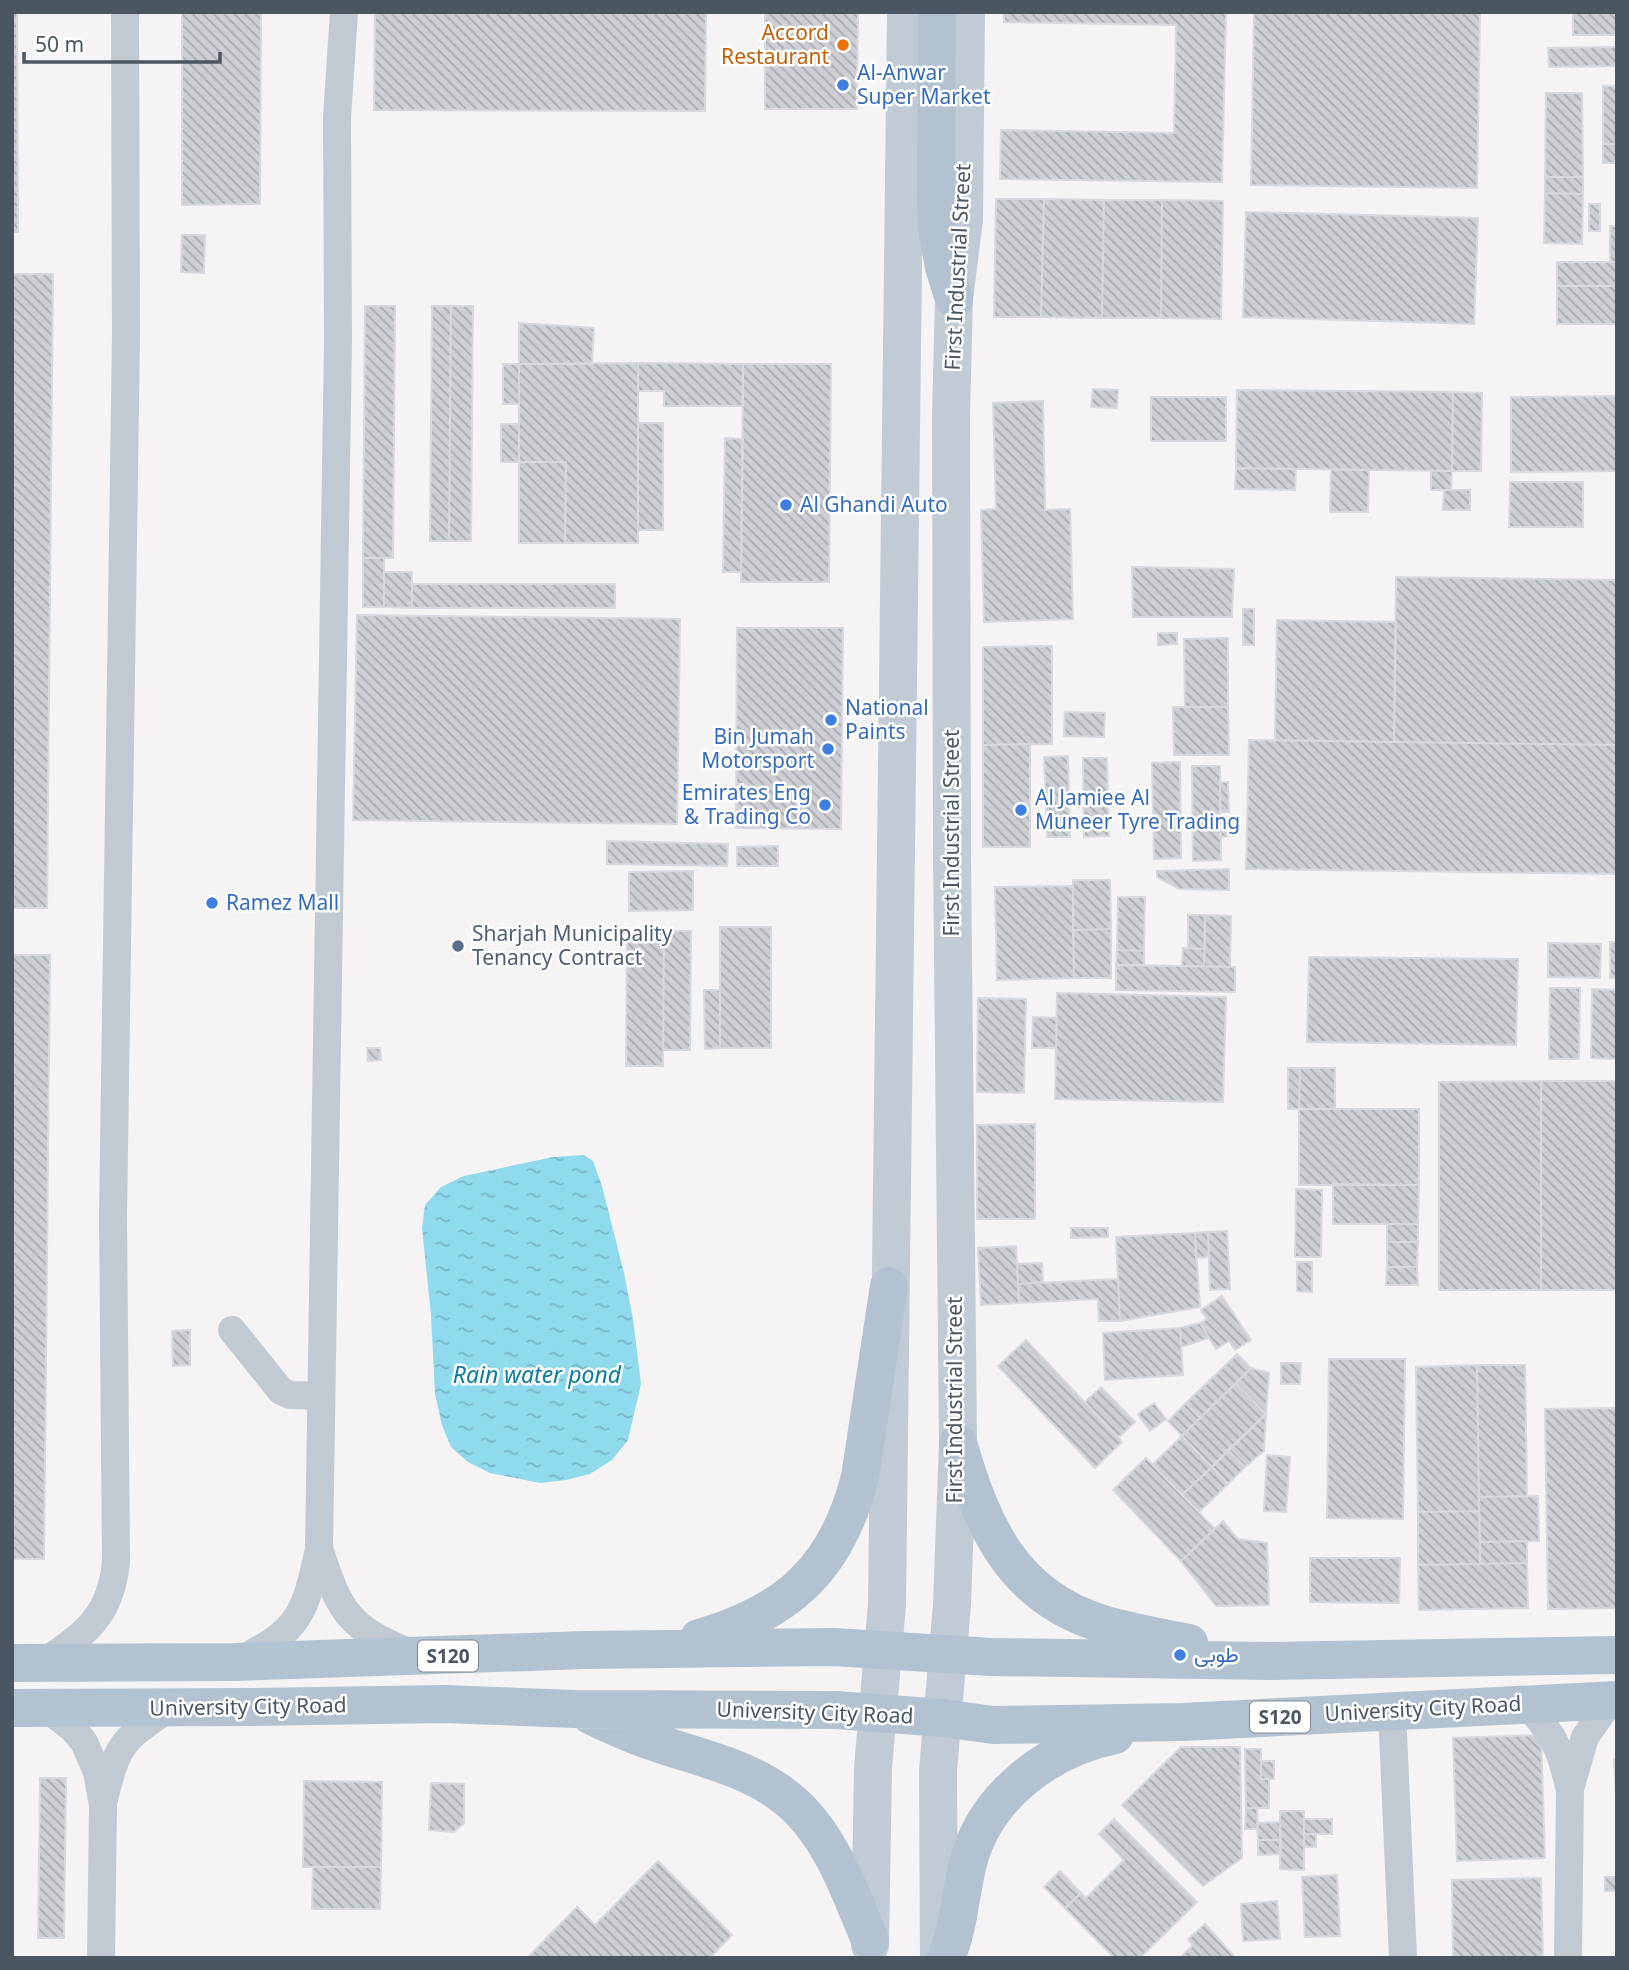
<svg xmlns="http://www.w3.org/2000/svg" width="1629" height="1970" font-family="'Noto Sans',Vazirmatn,sans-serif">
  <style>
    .water { fill: url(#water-ripples) }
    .building { fill: url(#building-back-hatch); stroke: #d7d9de; stroke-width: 2 }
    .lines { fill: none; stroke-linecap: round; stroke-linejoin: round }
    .street { stroke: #c1cad2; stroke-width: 28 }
    .secondary { stroke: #c1cbd6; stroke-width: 38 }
    .primary { stroke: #b3c2d1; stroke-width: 38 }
    .food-dot { fill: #e8710a; stroke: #fff; stroke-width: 2.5 }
    .shop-dot { fill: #3f7fe0; stroke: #fff; stroke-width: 2.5 }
    .service-dot { fill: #5c6f8a; stroke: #fff; stroke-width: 2.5 }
    .labels { text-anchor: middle; stroke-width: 5; stroke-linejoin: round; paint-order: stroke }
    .shield { fill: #fff; stroke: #808990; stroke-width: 2 }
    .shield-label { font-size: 19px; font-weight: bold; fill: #4a5661 }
    .food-label { font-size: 21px; fill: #c56008; stroke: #fff; text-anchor: end }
    .shop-label { font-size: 21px; fill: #366cbe; stroke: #fff; text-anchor: start }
    .street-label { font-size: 21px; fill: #4a5661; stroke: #fff }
    .service-label { font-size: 21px; fill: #4e5e75; stroke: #fff; text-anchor: start }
    .water-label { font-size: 23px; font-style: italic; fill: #0c7c9b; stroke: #fff }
  </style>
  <defs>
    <pattern id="water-ripples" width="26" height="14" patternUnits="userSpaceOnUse" patternTransform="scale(1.75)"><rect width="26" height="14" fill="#90daee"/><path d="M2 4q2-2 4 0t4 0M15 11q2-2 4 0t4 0" fill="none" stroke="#78b4c4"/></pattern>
    <pattern id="building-back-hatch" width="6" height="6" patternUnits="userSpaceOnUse" patternTransform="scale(1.75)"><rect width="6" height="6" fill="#cdcfd5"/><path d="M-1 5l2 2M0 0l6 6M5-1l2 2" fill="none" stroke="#a8abb0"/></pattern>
  </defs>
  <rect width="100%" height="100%" fill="#f5f3f3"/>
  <!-- water -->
  <path class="water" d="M584 1155 593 1161 602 1186 624 1273 633 1319 641 1384 628 1440 612 1460 590 1474 566 1480 540 1483 490 1473 468 1462 451 1447 442 1425 435 1394 431 1315 422 1228 425 1205 441 1187 464 1176 553 1157Z"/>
  <!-- building -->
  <path class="building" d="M12 12H17L18 232H12Z
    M182 12H261L260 204 182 205Z
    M375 12H706L705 111 374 110Z
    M765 12H858L857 109H765Z
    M1004 12H1226L1222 182 1000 179 1001 130 1174 133 1176 25 1004 22Z
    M1254 12H1480L1477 188 1251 185Z
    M1573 12H1617V35H1573Z
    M1617 47V66L1549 67 1548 48Z
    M1603 86H1617V144H1603Z
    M1546 93H1582L1583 177H1545Z
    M1603 144H1617V163H1603Z
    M1545 177H1583V194L1545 193Z
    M1545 193 1583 194 1582 244 1544 243Z
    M996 199H1044L1041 317H994Z
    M1044 199 1104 200 1102 318 1041 317Z
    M1104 200H1162L1161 318H1102Z
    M1162 200 1223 201 1221 319 1161 318Z
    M1589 204H1600V231H1589Z
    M1246 212 1478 218 1474 324 1243 317Z
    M1610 226H1617V262H1610Z
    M182 235H205L204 273 181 272Z
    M1557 262H1617V286H1557Z
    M12 274H53L47 908H12Z
    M1557 286H1617V324H1557Z
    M365 306H395L393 558H363Z
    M432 306H451L449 541H430Z
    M451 306H473L471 541H449Z
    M519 323 594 328 592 364H519Z
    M638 363 743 364V406H664V391H638Z
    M638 363V543H565L566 462H519V364Z
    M503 364H519V404H503Z
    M743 364H831L829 582H741Z
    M1093 389 1118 390 1117 408 1091 407Z
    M1237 390 1453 392 1452 471 1236 468Z
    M1453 392 1482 393 1481 471H1452Z
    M1617 396V471L1511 472V397Z
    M1151 397H1226V441H1151Z
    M1043 401 1045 510 1070 509 1073 619 984 622 981 510 996 509 993 403Z
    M638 423H663V530H638Z
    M501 424H519V462H501Z
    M725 438 743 439 741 572H723Z
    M519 462H566L565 543H519Z
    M1236 468 1296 469 1295 490 1235 489Z
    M1331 470H1369L1368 512H1330Z
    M1431 471H1452L1451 490H1431Z
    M1510 482H1583V527H1509Z
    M1444 490H1470V510H1443Z
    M363 558H384V607H363Z
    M1132 567 1234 569 1232 617H1133Z
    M384 572H412V608L384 607Z
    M1396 577 1617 580V745L1394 742Z
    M412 584H615V608H412Z
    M1243 609H1254V645H1243Z
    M357 615 680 619 677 824 353 820Z
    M1277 620 1396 622 1394 742 1275 740Z
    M737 628H843L841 829 736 828Z
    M1158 633H1177V644L1158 645Z
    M1228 638V707H1185L1184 639Z
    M1052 646V744L983 745V647Z
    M1173 707H1228L1229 755H1174Z
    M1065 712 1105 713 1104 737 1064 736Z
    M1249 740 1617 745V874L1246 869Z
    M1030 744V847H983V745Z
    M1068 756 1070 837H1047L1044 757Z
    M1083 758H1107L1109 836 1084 837Z
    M1180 762 1181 858 1154 859 1152 763Z
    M1192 766H1220L1221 860 1193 861Z
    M1220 782H1228L1229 812H1220Z
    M1221 820H1231V836L1220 837Z
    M607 841 728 844 727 866 607 864Z
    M778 846V866H737V847Z
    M1229 869V890L1179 889 1157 877V871Z
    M693 871V910L629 911V872Z
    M1073 880H1110L1111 929 1073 930Z
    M1073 886 1074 978 997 980 995 887Z
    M1118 897H1145L1144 951 1117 950Z
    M1188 915H1205V949L1188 948Z
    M1205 915 1231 916 1230 967 1204 966Z
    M720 927H771V1048H720Z
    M1111 929V978H1074L1073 930Z
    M627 931H664L663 1066H626Z
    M664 931H691L690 1050H663Z
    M1610 942H1617V978H1610Z
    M1548 943 1601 944 1600 978 1548 977Z
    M1183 948 1205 949 1204 966H1182Z
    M1117 950 1144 951V965H1116Z
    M12 955H50L44 1559H12Z
    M1309 957 1518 959 1516 1045 1307 1042Z
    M1116 965 1235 967V992L1116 990Z
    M1550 988H1580L1579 1059H1549Z
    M1592 989 1617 990 1616 1059 1591 1058Z
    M704 990H720V1048L705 1049Z
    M1057 993 1226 997 1223 1102 1055 1099Z
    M978 998 1026 999 1024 1093 977 1092Z
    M1033 1017 1057 1018 1056 1048H1032Z
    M367 1048H380L381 1060 368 1061Z
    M1288 1068H1300L1299 1109H1288Z
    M1300 1068H1335V1109H1299Z
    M1541 1081V1290H1439V1082Z
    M1541 1081H1617V1290H1541Z
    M1299 1109H1419V1185H1299Z
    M1035 1124V1219H977V1125Z
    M1333 1184 1419 1185 1418 1224H1333Z
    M1296 1189 1322 1190 1321 1257H1295Z
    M1387 1224H1418V1242H1387Z
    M1071 1228H1108V1237L1071 1238Z
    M1227 1231 1230 1289 1210 1290 1208 1232Z
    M1208 1232 1209 1257 1196 1258 1195 1233Z
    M1195 1233 1200 1307 1120 1321 1116 1237Z
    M1387 1242H1418L1417 1267H1387Z
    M1016 1246 1019 1303 981 1305 978 1248Z
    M1297 1262H1312V1292L1297 1291Z
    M1042 1263 1043 1282 1018 1284 1017 1264Z
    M1387 1267H1417L1418 1285H1386Z
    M1118 1279 1120 1321H1099L1098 1299 1019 1303 1018 1284Z
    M1222 1296 1251 1340 1235 1350 1229 1341 1216 1349 1200 1323 1207 1319 1201 1310Z
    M1200 1323 1209 1338 1181 1347 1180 1328Z
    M1180 1328 1183 1375 1105 1380 1103 1333Z
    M190 1330V1365L173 1366 172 1331Z
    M1026 1340 1122 1442 1095 1468 998 1366Z
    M1237 1354 1251 1368 1200 1418 1186 1403Z
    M1329 1359H1405L1403 1519 1327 1518Z
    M1281 1363H1301L1300 1384H1281Z
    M1477 1365 1479 1511 1418 1512 1416 1367Z
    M1477 1365H1525L1527 1496 1479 1497Z
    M1251 1368 1269 1373 1266 1414 1236 1383Z
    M1236 1383 1266 1414 1212 1467 1182 1436Z
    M1101 1387 1135 1422 1118 1438 1085 1402Z
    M1154 1403 1166 1419 1150 1431 1138 1414Z
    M1186 1403 1200 1418 1182 1436 1168 1421Z
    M1617 1408V1608L1548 1609 1545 1409Z
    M1266 1414 1264 1451 1245 1467 1228 1450Z
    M1182 1436 1212 1467 1182 1495 1153 1464Z
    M1228 1450 1245 1467 1228 1484 1212 1467Z
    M1267 1455 1290 1457 1286 1512 1264 1511Z
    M1146 1458 1215 1529 1181 1561 1113 1490Z
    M1212 1467 1228 1484 1199 1512 1182 1495Z
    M1538 1496 1539 1541 1480 1542 1479 1497Z
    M1479 1511 1480 1564 1418 1565V1512Z
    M1223 1521 1238 1539 1267 1543 1269 1605 1216 1606 1181 1561Z
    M1527 1541V1563L1480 1564V1542Z
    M1310 1558H1400L1399 1603 1310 1602Z
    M1527 1563 1528 1608 1419 1610 1418 1565Z
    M1541 1735 1545 1858 1457 1861 1453 1738Z
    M1181 1747H1240L1242 1858 1203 1886 1122 1805Z
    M1245 1749H1261V1779H1269V1808H1246Z
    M1617 1758V1811L1614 1760Z
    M1261 1761H1274V1779H1261Z
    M40 1778H66L64 1938H38Z
    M304 1781 382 1782 381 1867H303Z
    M431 1783 464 1784V1823L454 1832 429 1830Z
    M1246 1808H1257L1258 1829H1245Z
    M1280 1811H1304V1870L1280 1869Z
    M1114 1819 1197 1902 1140 1958H1114L1065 1908 1081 1893 1086 1898 1124 1860 1099 1834Z
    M1304 1819H1332V1834H1304Z
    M1280 1822 1281 1840H1258L1257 1823Z
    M1304 1834H1316V1847H1304Z
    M1258 1840H1281V1854L1258 1855Z
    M658 1861 732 1935 710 1958H527L577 1907 595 1925Z
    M313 1867H381L380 1909H312Z
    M1060 1871 1081 1893 1065 1908 1044 1887Z
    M1337 1875 1340 1936 1305 1937 1302 1877Z
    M1605 1877H1617V1891H1605Z
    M1541 1878 1543 1958H1453L1452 1880Z
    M1277 1901 1280 1939 1243 1941 1241 1904Z
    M1205 1924 1234 1956 1231 1958H1180L1193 1945 1188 1939Z"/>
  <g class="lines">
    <!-- street -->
    <path class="street" d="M232 1330 281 1391 290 1395 321 1396
      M320 1551C340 1613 349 1628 411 1653
      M241 1659C301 1630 305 1612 319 1549L338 341 337 118 344 12
      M43 1663C85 1634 111 1616 116 1562L113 1217 126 336 125 12
      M1525 1703C1553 1734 1560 1746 1569 1787
      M46 1708 73 1729 84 1742 97 1772 103 1805 101 1958
      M1392 1711 1403 1958
      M104 1799C118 1742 122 1741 169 1708
      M1568 1958 1570 1789 1585 1737 1611 1700"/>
    <!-- secondary -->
    <path class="secondary" d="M870 1945 873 1768 887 1604 906 12
      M939 1958 938 1771 952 1604 958 1443 952 855 951 415 954 299 964 219 966 12"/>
    <!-- primary -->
    <path class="primary" d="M937 12 936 200 938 234 944 267 954 299
      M958 1443C982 1525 1011 1595 1100 1623 1129 1632 1160 1637 1189 1643
      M699 1638C788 1613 837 1568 860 1477L889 1286
      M12 1663 235 1662 585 1650 834 1647 991 1657 1270 1661 1617 1655
      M12 1708 251 1707 444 1704 575 1709 836 1710 943 1718 993 1725 1183 1722 1617 1700
      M590 1715C611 1725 632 1735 654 1742 705 1760 759 1769 799 1809 834 1844 851 1895 870 1940
      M946 1958C959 1928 960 1895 968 1863 985 1796 1049 1748 1115 1735"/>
  </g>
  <!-- markers -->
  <circle class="food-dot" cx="843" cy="45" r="7"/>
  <g class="shop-dot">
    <circle cx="843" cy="85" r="7"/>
    <circle cx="786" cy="505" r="7"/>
    <circle cx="831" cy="720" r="7"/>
    <circle cx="828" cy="749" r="7"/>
    <circle cx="825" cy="805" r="7"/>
    <circle cx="1021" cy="810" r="7"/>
    <circle cx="212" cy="903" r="7"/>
    <circle cx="1180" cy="1655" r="7"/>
  </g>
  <circle class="service-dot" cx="458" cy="946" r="7"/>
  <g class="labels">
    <!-- shield labels -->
    <g class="shield">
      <rect x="418" y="1640.5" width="60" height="31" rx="5"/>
      <rect x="1250" y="1701.5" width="60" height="31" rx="5"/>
    </g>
    <g class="shield-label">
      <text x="448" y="1663">S120</text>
      <text x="1280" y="1724">S120</text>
    </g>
    <!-- food labels -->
    <g class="food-label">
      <text x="829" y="40">Accord<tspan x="829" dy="24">Restaurant</tspan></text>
    </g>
    <!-- shop labels -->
    <g class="shop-label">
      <text x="857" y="80">Al-Anwar<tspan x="857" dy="24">Super Market</tspan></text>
      <text x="800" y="512">Al Ghandi Auto</text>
      <text x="845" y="715">National<tspan x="845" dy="24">Paints</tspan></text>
      <text x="814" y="744" text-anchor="end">Bin Jumah<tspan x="814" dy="24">Motorsport</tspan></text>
      <text x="811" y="800" text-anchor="end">Emirates Eng<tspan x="811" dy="24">&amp; Trading Co</tspan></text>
      <text x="1035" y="805">Al Jamiee Al<tspan x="1035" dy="24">Muneer Tyre Trading</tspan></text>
      <text x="226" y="910">Ramez Mall</text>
      <text x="1194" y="1662">طوبى</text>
    </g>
    <!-- street labels -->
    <g class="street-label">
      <text transform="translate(958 267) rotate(-87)" y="7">First Industrial Street</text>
      <text transform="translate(952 833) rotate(-90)" y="7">First Industrial Street</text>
      <text transform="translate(955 1400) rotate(-90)" y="7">First Industrial Street</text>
      <text transform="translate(248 1707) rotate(-1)" y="7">University City Road</text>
      <text transform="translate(1423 1709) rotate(-3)" y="7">University City Road</text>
      <text transform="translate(815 1713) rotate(2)" y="7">University City Road</text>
    </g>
    <!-- service labels -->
    <g class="service-label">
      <text x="472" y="941">Sharjah Municipality<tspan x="472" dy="24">Tenancy Contract</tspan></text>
    </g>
    <!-- water labels -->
    <g class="water-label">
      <text x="537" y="1383">Rain water pond</text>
    </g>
  </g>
  <!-- border -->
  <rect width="1629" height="1970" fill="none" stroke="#4a5661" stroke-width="28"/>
  <!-- scale -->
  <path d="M24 52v10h196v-10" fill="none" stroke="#4a5661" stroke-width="3.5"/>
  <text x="35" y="52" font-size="21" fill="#4a5661" stroke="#ffffff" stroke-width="5" paint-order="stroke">50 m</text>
</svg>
